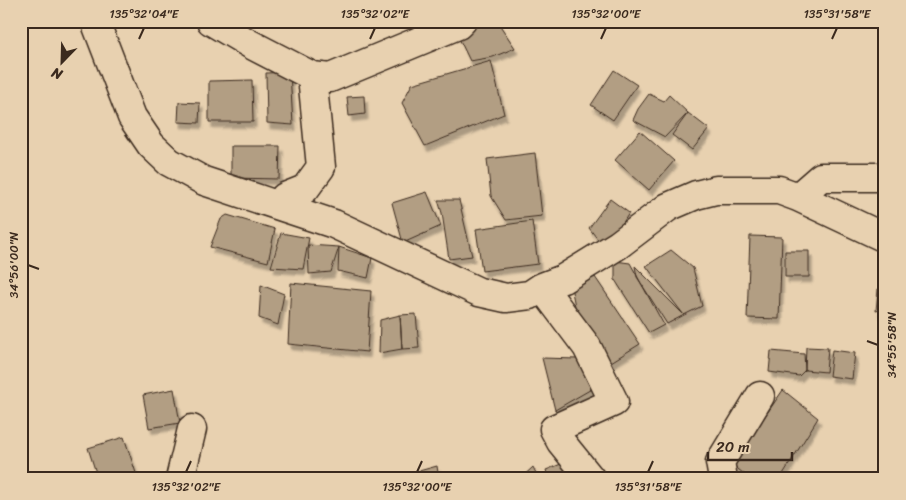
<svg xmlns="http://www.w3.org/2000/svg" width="906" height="500" font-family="Sriracha,sans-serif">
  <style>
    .building { fill: #b29e83; stroke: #3b2a1e; filter: url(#shadow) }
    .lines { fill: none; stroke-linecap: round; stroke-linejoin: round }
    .minor-casing { stroke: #3b2a1e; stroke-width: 31 }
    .minor { stroke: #e8d1b0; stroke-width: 28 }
    .ticks { fill: none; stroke: #3b2a1e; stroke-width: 2 }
    .neatline { fill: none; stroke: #3b2a1e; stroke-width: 2 }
    .ticks-label { font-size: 12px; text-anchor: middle; fill: #3b2a1e }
  </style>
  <defs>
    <filter id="shadow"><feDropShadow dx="3" dy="5.5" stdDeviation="1" flood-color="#0004"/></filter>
  </defs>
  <rect width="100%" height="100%" fill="#e8d1b0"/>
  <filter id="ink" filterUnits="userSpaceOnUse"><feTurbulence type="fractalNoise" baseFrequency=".02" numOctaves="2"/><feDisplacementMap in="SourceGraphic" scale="10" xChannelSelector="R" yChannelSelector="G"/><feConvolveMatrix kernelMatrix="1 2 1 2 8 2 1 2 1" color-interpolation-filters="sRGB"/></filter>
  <g filter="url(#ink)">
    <!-- building -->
    <path class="building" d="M479 21H497L515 48 493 57 470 61 456 32Z
      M491 61 504 114 425 146 402 103 412 84Z
      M614 70 637 85 613 120 591 105Z
      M290 72 293 125 267 123 266 73Z
      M252 80 253 122H209V81Z
      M649 94 664 101 669 95 688 113 665 137 633 120 638 109Z
      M364 96 365 114 349 116 347 97Z
      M179 102 200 103 199 123 178 122Z
      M688 113 709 129 692 150 672 135Z
      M640 131 674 161 649 190 615 160Z
      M231 146H280L279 179 231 178Z
      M535 153 542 216 506 220 491 196 487 159Z
      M427 192 441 226 403 243 392 203Z
      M610 199 629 213 606 250 589 228Z
      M438 200H459L472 256 449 259 442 213Z
      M227 215 275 229 268 262 210 247 221 219Z
      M532 221 538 264 482 271 476 229Z
      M281 233 309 238 303 269 271 267Z
      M750 236 782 237 779 319 747 318Z
      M308 245 339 247 331 272 309 274Z
      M339 247 372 258 368 278 338 271Z
      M671 250 693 268 702 306 684 315 646 266Z
      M785 251H809V277H785Z
      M615 261 630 263 664 325 649 333 615 280Z
      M635 266 684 315 667 324 637 277Z
      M595 277 640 344 611 362 576 311 571 287Z
      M291 283 371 291 367 352 288 344Z
      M261 285 284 294 278 325 259 318Z
      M878 289H885V309L876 311Z
      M416 314 419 348 402 349 400 315Z
      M400 315 402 349 379 353 380 320Z
      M806 347 828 348 826 372 805 370Z
      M832 350 855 353 852 379 829 376Z
      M771 351 804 354 805 370 799 376 769 372Z
      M542 358 577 359 595 387 555 410Z
      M174 389 180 423 149 428 143 395Z
      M783 390 818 418 780 479H750L732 464Z
      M124 437 138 479H98L88 448Z
      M571 460 580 479H549L546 470Z
      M437 466 439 479H421L419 471Z
      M533 467 539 479H520Z
      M419 471 421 479H410Z"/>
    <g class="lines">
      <defs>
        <path id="minor" d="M95 21 132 117 151 145 169 162 204 181 334 224 479 292 506 298 530 295 542 287 563 279 618 245 668 207 696 195 716 190H779L798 197 885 238
          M211 21 250 44 312 76 330 78 458 25 462 21
          M798 197 821 177H885
          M283 207 285 197 305 189 321 167 312 76
          M542 287 587 347 614 402 554 429 561 442 591 479
          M180 479 192 429
          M723 479 720 462 760 396"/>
      </defs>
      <!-- minor casing -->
      <use href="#minor" class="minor-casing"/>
      <!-- minor -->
      <use href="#minor" class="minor"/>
    </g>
  </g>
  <!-- ticks -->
  <path class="ticks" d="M139 39 144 28M370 39 375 28M601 39 606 28M832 39 837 28M28 265 39 269M867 341 878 345M186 472 191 461M417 472 422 461M648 472 653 461"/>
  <!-- margin -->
  <rect width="906" height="500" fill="none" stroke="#e8d1b0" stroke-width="55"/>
  <!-- north arrow -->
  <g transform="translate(62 62) rotate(203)" stroke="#e8d1b0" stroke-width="4" paint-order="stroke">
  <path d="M0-4L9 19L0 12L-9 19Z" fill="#3b2a1e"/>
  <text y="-8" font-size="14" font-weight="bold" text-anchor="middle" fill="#3b2a1e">N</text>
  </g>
  <!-- scale -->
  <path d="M708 452v8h84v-8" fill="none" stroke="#3b2a1e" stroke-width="2.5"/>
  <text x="716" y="452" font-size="15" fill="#3b2a1e" stroke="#e8d1b0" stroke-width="4" paint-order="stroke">20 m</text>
  <rect x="28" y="28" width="850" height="444" class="neatline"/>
  <g class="ticks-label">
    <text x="144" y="18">135°32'04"E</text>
    <text x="375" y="18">135°32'02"E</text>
    <text x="606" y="18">135°32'00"E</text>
    <text x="837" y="18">135°31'58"E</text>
    <text transform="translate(14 265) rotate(-90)" y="4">34°56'00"N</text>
    <text transform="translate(892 345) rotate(-90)" y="4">34°55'58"N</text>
    <text x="186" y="491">135°32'02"E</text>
    <text x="417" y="491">135°32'00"E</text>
    <text x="648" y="491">135°31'58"E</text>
  </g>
</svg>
